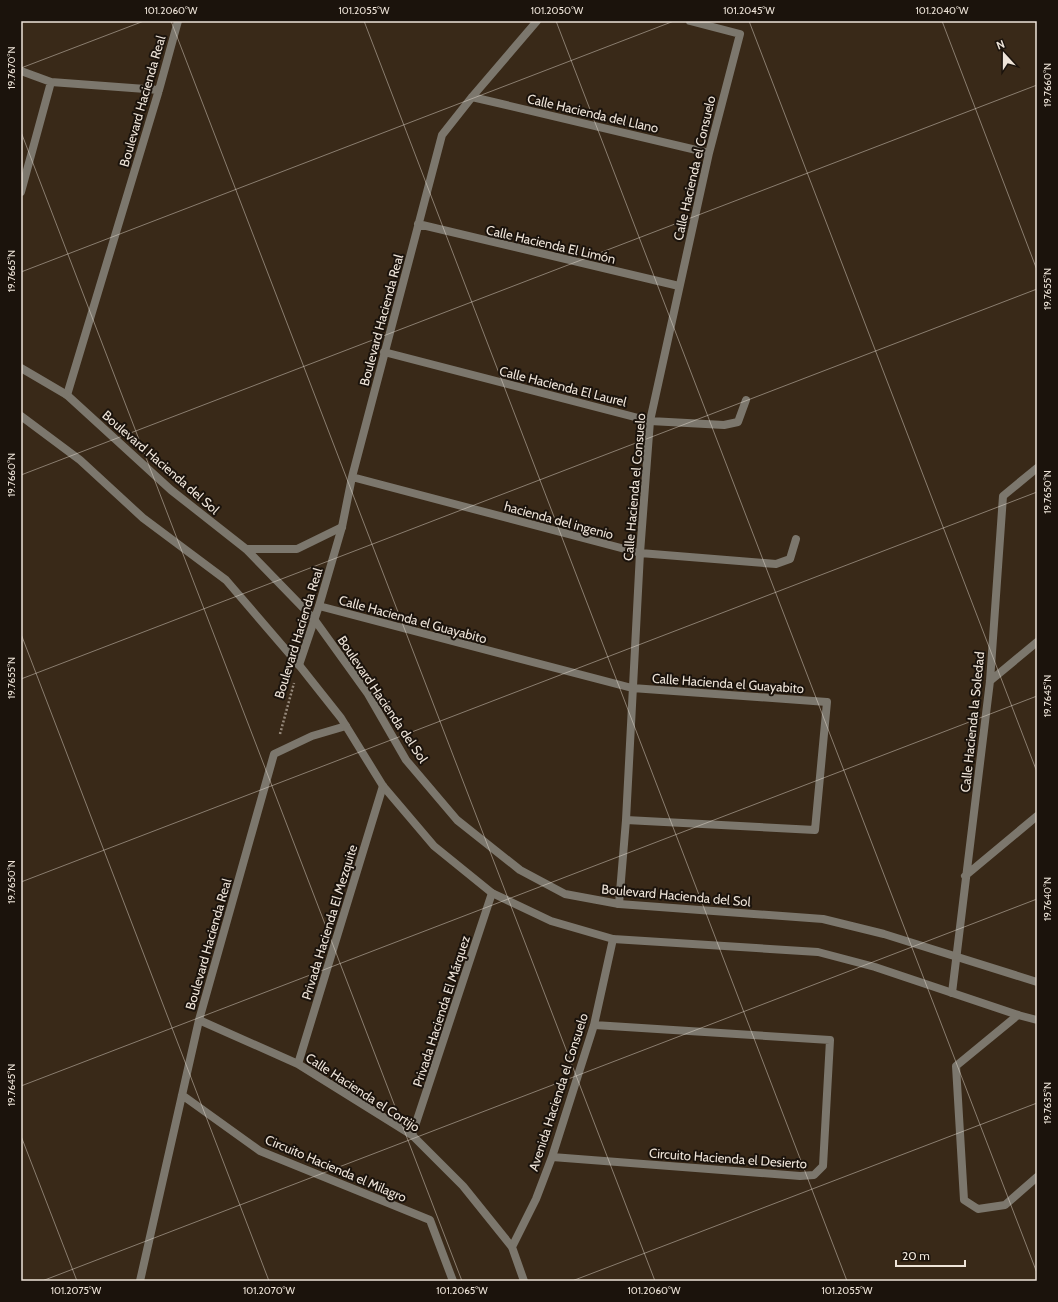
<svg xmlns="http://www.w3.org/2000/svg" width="1058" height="1302" font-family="Cabin,sans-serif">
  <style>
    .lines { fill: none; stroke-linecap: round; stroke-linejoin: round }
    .path { stroke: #978a7c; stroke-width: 2.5; stroke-dasharray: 2 2; stroke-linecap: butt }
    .minor { stroke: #7c776d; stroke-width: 8 }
    .tertiary { stroke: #7c776d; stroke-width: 8 }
    .ticks { fill: none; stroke: #eee4d9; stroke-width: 1; stroke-opacity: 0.45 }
    .labels { text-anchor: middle; stroke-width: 4; stroke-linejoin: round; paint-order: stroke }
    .street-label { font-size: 13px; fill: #eee4d9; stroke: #1b130c }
    .neatline { fill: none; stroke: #eee4d9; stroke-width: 1.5 }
    .ticks-label { font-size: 10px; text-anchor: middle; fill: #eee4d9 }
  </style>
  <rect width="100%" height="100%" fill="#392918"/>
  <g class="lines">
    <!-- path -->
    <path class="path" d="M280 734 294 683"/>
    <!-- minor -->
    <path class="minor" d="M21 71 51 82 159 90
      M472 97 709 153
      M21 192 51 82
      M418 224 679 286
      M384 352 650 421 724 425 738 422 746 400
      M67 395 159 90 178 21
      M352 477 640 553 776 564 790 559 796 539
      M319 606 632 688 827 702 815 830 626 820
      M299 665 319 606 342 527 352 477 442 135 472 97 537 21
      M990 681 1037 642
      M965 876 1037 816
      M619 904 626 820 640 553 650 421 709 153 740 34 690 21
      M952 993 990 681 1003 496 1037 468
      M1018 1015 956 1066 964 1200 978 1209 1005 1205 1037 1177
      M199 1020 298 1064 412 1135 463 1186 512 1247 524 1281
      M298 1064 383 786
      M182 1095 260 1151 430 1220 453 1281
      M412 1135 492 893
      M552 1157 800 1176 814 1175 823 1166 830 1040 594 1025
      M512 1247 536 1199 552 1157 594 1025 613 939
      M140 1281 199 1020 274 754 312 736 346 726"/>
    <!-- tertiary -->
    <path class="tertiary" d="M21 368 67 395 171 490 246 549 314 619 368 694 406 760 457 820 520 870 565 894 619 904 823 919 884 934 1037 982
      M21 416 80 460 143 518 226 580 299 665 341 718 383 786 434 846 492 893 551 921 613 939 818 952 875 967 1018 1015 1037 1020
      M246 549H297L342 527"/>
  </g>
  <!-- ticks -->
  <path class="ticks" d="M171 21 655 1281M364 21 847 1281M556 21 1037 1273M749 21 1037 772M942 21 1037 270M21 68 144 21M21 132 462 1281M21 272 674 21M21 475 1037 85M21 634 269 1281M21 679 1037 289M21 882 1037 492M21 1086 1037 696M21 1136 77 1281M42 1281 1037 899M572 1281 1037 1103"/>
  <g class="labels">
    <!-- street labels -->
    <g class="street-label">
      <text transform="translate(142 101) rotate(-74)" y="5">Boulevard Hacienda Real</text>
      <text transform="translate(593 113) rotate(13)" y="5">Calle Hacienda del Llano</text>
      <text transform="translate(694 168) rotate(-77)" y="5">Calle Hacienda el Consuelo</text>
      <text transform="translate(551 244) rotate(13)" y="5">Calle Hacienda El Limón</text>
      <text transform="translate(381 320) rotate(-75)" y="5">Boulevard Hacienda Real</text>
      <text transform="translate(563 386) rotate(14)" y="5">Calle Hacienda El Laurel</text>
      <text transform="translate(161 462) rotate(41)" y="5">Boulevard Hacienda del Sol</text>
      <text transform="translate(634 487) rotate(-85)" y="5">Calle Hacienda el Consuelo</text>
      <text transform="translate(559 520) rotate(15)" y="5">hacienda del ingenio</text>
      <text transform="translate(413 619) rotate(15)" y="5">Calle Hacienda el Guayabito</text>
      <text transform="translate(298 633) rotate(-73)" y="5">Boulevard Hacienda Real</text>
      <text transform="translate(728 683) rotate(4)" y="5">Calle Hacienda el Guayabito</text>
      <text transform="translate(383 699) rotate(56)" y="5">Boulevard Hacienda del Sol</text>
      <text transform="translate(972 722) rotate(-84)" y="5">Calle Hacienda la Soledad</text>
      <text transform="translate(676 895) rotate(5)" y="5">Boulevard Hacienda del Sol</text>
      <text transform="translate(329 922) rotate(-73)" y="5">Privada Hacienda El Mezquite</text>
      <text transform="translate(208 944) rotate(-74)" y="5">Boulevard Hacienda Real</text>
      <text transform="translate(441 1011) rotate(-72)" y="5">Privada Hacienda El Márquez</text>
      <text transform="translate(363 1092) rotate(33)" y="5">Calle Hacienda el Cortijo</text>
      <text transform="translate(558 1092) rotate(-72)" y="5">Avenida Hacienda el Consuelo</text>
      <text transform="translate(728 1158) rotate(4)" y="5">Circuito Hacienda el Desierto</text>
      <text transform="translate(336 1168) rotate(23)" y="5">Circuito Hacienda el Milagro</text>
    </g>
  </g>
  <!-- border -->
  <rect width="1058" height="1302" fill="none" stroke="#1b130c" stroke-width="44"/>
  <!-- north arrow -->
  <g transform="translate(1004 54) rotate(339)" stroke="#1b130c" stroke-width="3" paint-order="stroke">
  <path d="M0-3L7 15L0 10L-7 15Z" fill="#eee4d9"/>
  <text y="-6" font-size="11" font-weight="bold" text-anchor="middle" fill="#eee4d9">N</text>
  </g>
  <!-- scale -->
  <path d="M896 1260v6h69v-6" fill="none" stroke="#eee4d9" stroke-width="2"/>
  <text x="902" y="1260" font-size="12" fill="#eee4d9" stroke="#1b130c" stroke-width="3" paint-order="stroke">20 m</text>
  <rect x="22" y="22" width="1014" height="1258" class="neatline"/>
  <g class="ticks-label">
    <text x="171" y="14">101.2060°W</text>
    <text x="364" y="14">101.2055°W</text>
    <text x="557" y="14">101.2050°W</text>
    <text x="749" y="14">101.2045°W</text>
    <text x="942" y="14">101.2040°W</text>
    <text transform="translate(11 68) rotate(-90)" y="4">19.7670°N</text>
    <text transform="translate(1047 85) rotate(-90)" y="4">19.7660°N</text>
    <text transform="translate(11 271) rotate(-90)" y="4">19.7665°N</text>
    <text transform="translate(1047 289) rotate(-90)" y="4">19.7655°N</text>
    <text transform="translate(11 475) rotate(-90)" y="4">19.7660°N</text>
    <text transform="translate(1047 492) rotate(-90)" y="4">19.7650°N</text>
    <text transform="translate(11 678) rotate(-90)" y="4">19.7655°N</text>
    <text transform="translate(1047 696) rotate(-90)" y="4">19.7645°N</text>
    <text transform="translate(11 882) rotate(-90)" y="4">19.7650°N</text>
    <text transform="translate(1047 899) rotate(-90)" y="4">19.7640°N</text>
    <text transform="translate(11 1085) rotate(-90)" y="4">19.7645°N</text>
    <text transform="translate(1047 1103) rotate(-90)" y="4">19.7635°N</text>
    <text x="76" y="1294">101.2075°W</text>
    <text x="269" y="1294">101.2070°W</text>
    <text x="462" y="1294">101.2065°W</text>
    <text x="654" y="1294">101.2060°W</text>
    <text x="847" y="1294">101.2055°W</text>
  </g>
</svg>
